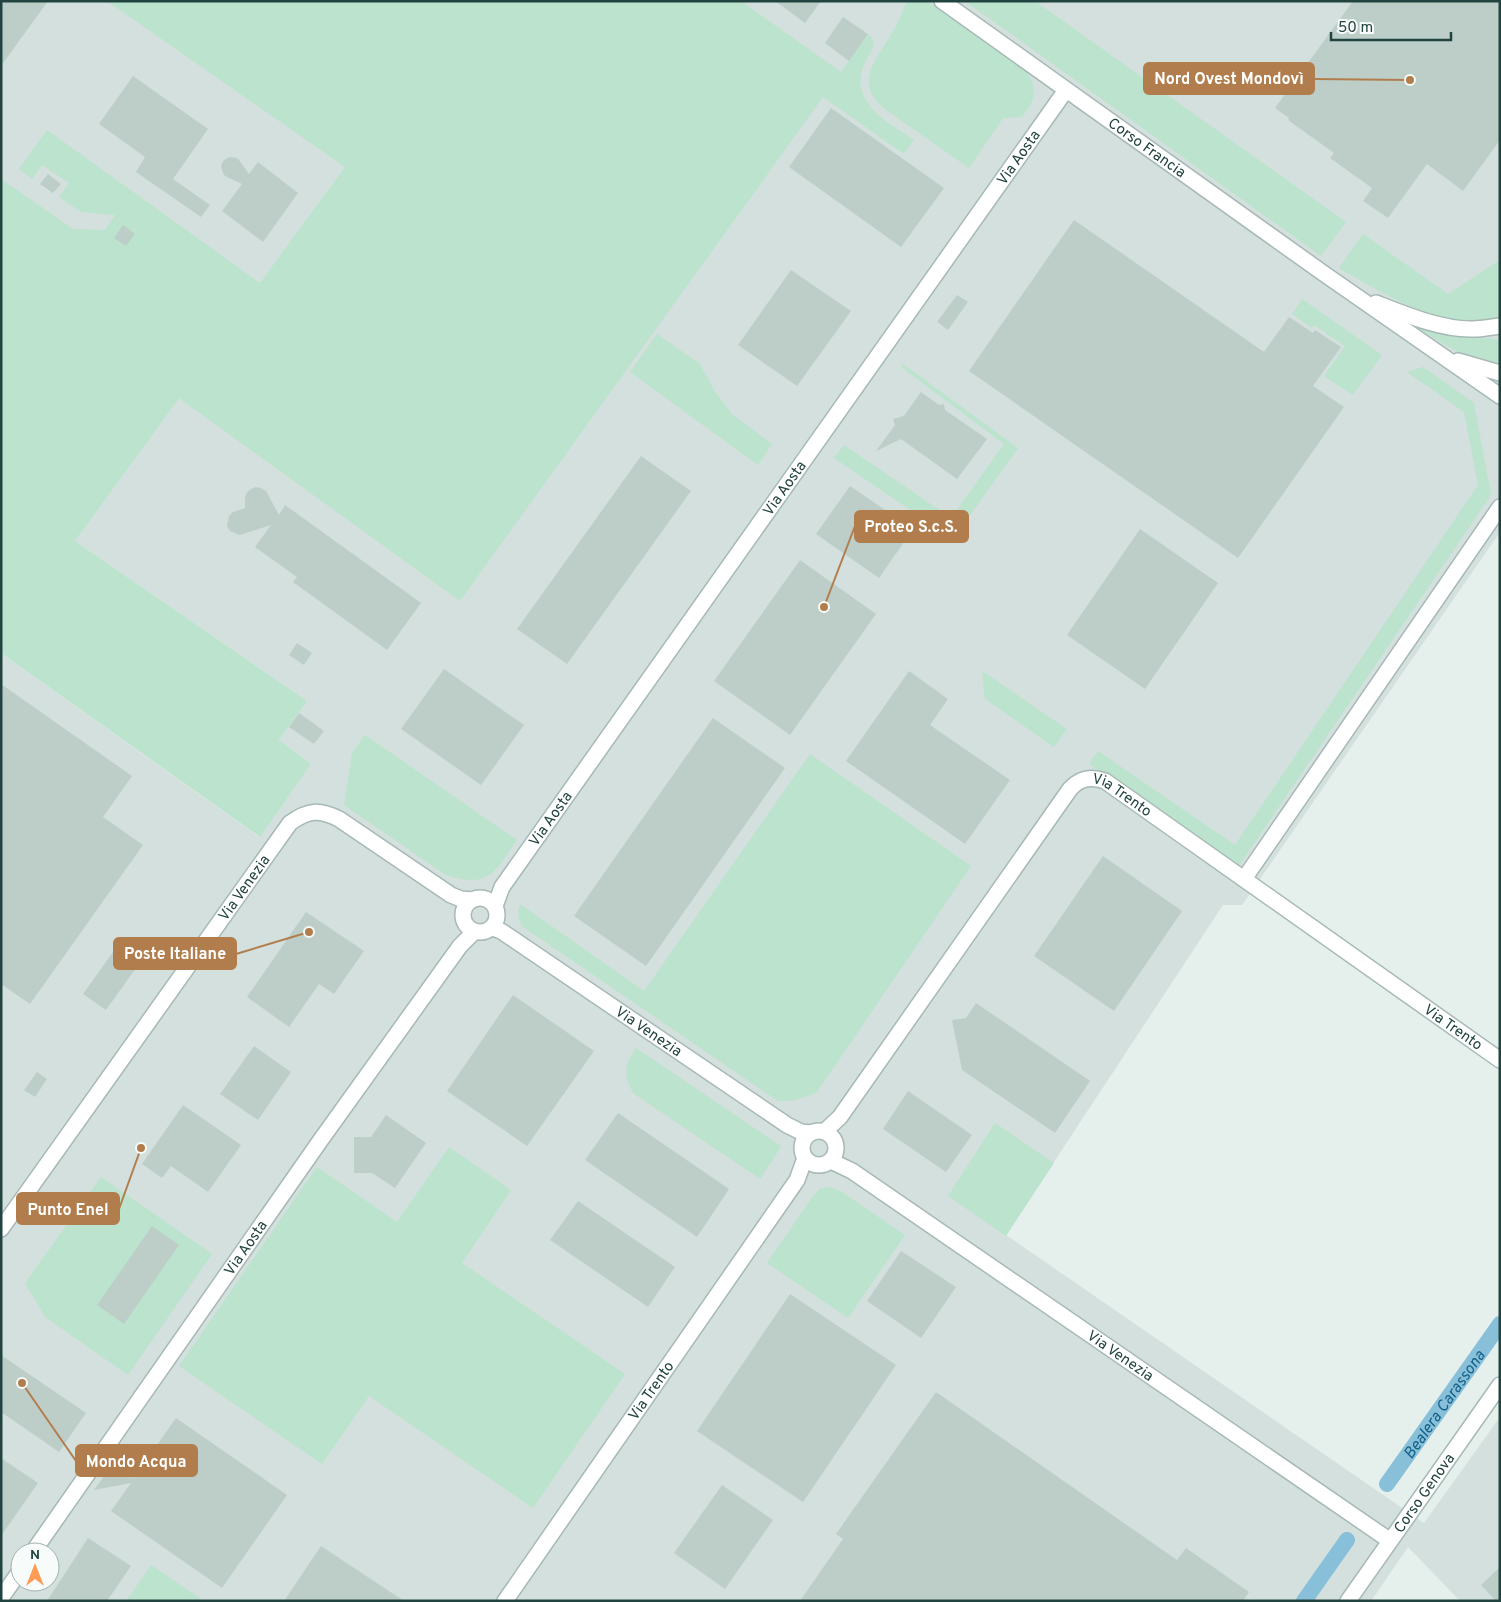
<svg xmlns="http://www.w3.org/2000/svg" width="1501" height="1602" font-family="Overpass,sans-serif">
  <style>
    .built { fill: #d3e0dd; fill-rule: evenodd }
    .green { fill: #bce3cd }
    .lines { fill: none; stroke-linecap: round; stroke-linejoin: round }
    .canal { stroke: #88bfd9; stroke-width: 16 }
    .building { fill: #bdcec9 }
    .minor-casing { stroke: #a7b9b6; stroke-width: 18 }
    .tertiary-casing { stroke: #a7b9b6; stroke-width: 18 }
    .minor { stroke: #fff; stroke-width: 15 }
    .tertiary { stroke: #fff; stroke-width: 15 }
    .labels { text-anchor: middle; stroke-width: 5; stroke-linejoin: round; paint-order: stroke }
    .street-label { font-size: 15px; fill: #224441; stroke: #f7fbfa }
    .water-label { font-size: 16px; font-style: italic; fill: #146188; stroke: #f7fbfa }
    .leader { fill: none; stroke: #b27d4d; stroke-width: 2 }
    .callout-dot { fill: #b27d4d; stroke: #f7fbfa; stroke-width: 2 }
    .callout { fill: #b27d4d; stroke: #b27d4d; stroke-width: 2 }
    .callout-label { font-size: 16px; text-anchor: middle; font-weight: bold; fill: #fff }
  </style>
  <rect width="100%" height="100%" fill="#e5f0ed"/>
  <!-- built -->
  <path class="built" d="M1 1H1500V532L1242 905H1223L1006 1235 1424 1523 1500 1417V1601H1460L1408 1547 1371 1601H1V653L259 837 311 764 279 740 307 701 75 541 213 348 1 197ZM20 1552H50V1582H20Z"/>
  <!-- green -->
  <path class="green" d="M107 1H746L745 4 841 72 868 34C873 38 874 41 873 47 869 56 862 65 861 75 856 107 892 125 914 140L904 154 823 97 460 601 179 398 75 541 307 701 279 740 311 764 260 837 1 653V179L73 229 105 230 115 215 81 212 59 197 69 183 42 165 32 179 19 169 47 130 260 283 345 167Z
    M907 1H927L1027 72C1039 91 1034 101 1022 117L1003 118 969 168 886 110C878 103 870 96 869 85 867 67 882 51 890 36 897 25 902 13 907 1Z
    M965 1H1035L1346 222 1321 256Z
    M1363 234 1448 294 1500 260V319C1487 321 1474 323 1462 321 1418 315 1376 290 1339 268Z
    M1302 299 1382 355 1353 395 1324 376 1345 346 1314 325 1312 328 1292 314Z
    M1403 320 1470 336 1500 340V367L1463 355Z
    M657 334 700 364 714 390 732 414 772 444 758 465 630 372Z
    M903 364 1018 448 953 539 834 458 844 445 951 518 1004 444 901 367Z
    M1423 367 1474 403 1491 495 1238 867 1089 764 1098 751 1235 845 1478 485 1464 412 1407 372Z
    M982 671 1067 729 1054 747 985 699Z
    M365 735 517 840C494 872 490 889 446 875L344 805 352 753Z
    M810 754 971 866 817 1092C804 1098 793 1102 778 1101L523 927C518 919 517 914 520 904L644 991Z
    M636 1048 781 1146 777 1153 760 1179 633 1093C623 1074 624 1065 636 1048Z
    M995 1123 1054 1163 1006 1236 948 1196Z
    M449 1147 511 1190 462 1263 625 1374 533 1508 369 1396 322 1464 179 1366 317 1167 397 1222Z
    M101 1177 212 1254 128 1375 45 1317 25 1283Z
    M830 1187 842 1192 905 1235 848 1318 767 1263 813 1196 820 1189Z
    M151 1565 204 1601H126Z"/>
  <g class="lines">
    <!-- canal -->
    <g class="canal">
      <path id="s1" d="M1387 1484 1500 1324"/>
      <path d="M1304 1601 1347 1540"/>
    </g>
  </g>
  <!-- building -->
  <path class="building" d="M1 1H48L1 66Z
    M775 1H821L805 23Z
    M1353 1H1500V140L1463 191 1427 164 1388 218 1363 201 1372 188 1330 158 1334 153 1288 120 1289 118 1275 108Z
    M843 17 868 34 849 61 825 43Z
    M133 76 208 129 173 179 210 205 201 217 136 172 145 157 99 124Z
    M831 108 944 188 901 247 789 167Z
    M230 157 237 158 239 160 249 174 258 162 298 193 263 242 222 211 242 184 225 176 223 173 221 166 222 163 224 160Z
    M48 174 61 184 53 193 40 184Z
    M1074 220 1264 352 1289 317 1313 333 1315 330 1341 347 1313 386 1344 407 1238 558 969 371Z
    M123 225 135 234 126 246 114 238Z
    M791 270 851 311 797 386 738 345Z
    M957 295 968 302 948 330 937 322Z
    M921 392 939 405 944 404 945 410 987 439 957 479 901 439 876 451 895 425 893 419 904 416Z
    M641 456 691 491 567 664 517 629Z
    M850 486 913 529 879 578 816 534Z
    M256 487 261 488 266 491 279 515 285 505 421 603 387 650 293 582 297 577 255 547 271 525 240 535 230 531 227 526 229 516 233 512 245 508V497L247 492 251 489Z
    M1140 529 1218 583 1145 689 1067 635Z
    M800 560 876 614 790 735 714 681Z
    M297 643 312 653 304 665 289 655Z
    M444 669 524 725 481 785 401 729Z
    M909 671 948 699 930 725 1010 780 965 844 846 761Z
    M1 684 132 776 103 817 143 845 30 1004 1 984Z
    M299 713 324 731 314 744 289 727Z
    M713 718 785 768 646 966 574 916Z
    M1103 856 1182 911 1114 1011 1034 956Z
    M306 912 364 951 334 994 319 984 289 1027 247 997Z
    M123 938 146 954 106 1010 83 994Z
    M513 995 594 1051 527 1146 447 1091Z
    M976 1003 1090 1081 1055 1133 962 1070 952 1020 966 1018Z
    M254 1046 291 1072 258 1120 220 1094Z
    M37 1072 47 1079 35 1097 24 1090Z
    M908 1091 972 1135 946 1172 883 1129Z
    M183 1105 241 1145 208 1192 171 1166 162 1178 142 1164Z
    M618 1113 729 1189 697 1237 585 1160Z
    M386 1115 426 1143 395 1188 372 1173H354V1137H371Z
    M578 1201 675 1267 648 1307 550 1240Z
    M152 1226 179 1245 124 1324 97 1305Z
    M901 1251 956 1287 921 1338 867 1301Z
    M790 1294 896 1365 803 1502 697 1431Z
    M1 1355 86 1413 59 1452 1 1412Z
    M936 1392 1177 1560 1186 1548 1249 1592 1243 1601H800L843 1539 836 1534Z
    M176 1418 287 1495 222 1588 111 1511 131 1483 94 1490 113 1464 134 1478Z
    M1 1458 38 1483 1 1536Z
    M722 1485 773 1520 725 1589 674 1553Z
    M88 1538 131 1566 107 1601H47Z
    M321 1546 404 1601H284Z
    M1500 1567V1601H1496L1481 1585Z"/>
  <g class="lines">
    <defs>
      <g id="minor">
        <path d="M1244 879 1500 507"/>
        <circle cx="480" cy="915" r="17"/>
        <path id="s2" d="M495 906 502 887 1066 90"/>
        <path id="s3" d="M492 928 501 931 510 937 787 1125 801 1132 811 1133"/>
        <circle cx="819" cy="1148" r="17"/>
        <path id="s4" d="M825 1131 840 1117 1070 789C1080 778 1091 776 1105 781L1500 1060"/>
        <path id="s5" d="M831 1161 852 1171 1389 1540"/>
        <path id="s6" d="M1 1229 290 823C308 810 319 809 339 819L451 895 461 899 472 900"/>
        <path id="s7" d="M33 1552 320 1141 460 946 475 931"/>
        <path d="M1 1598 20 1571"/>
        <path id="s8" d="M505 1601 797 1180 805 1158"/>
        <path id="s9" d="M1348 1601 1500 1385"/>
      </g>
      <g id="tertiary">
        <path id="s10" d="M942 1 1323 273 1500 396"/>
        <path d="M1376 303C1404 314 1442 330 1473 329 1482 329 1491 327 1500 326"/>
        <path d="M1458 361 1500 373"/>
      </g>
    </defs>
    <!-- minor casing -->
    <use href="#minor" class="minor-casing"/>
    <!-- tertiary casing -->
    <use href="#tertiary" class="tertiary-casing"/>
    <!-- minor -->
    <use href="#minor" class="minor"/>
    <!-- tertiary -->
    <use href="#tertiary" class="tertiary"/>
  </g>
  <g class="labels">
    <!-- street labels -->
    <g class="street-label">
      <text dy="5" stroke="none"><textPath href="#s10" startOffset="252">Corso Francia</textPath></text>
      <text dy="5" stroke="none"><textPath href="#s2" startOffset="914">Via Aosta</textPath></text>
      <text dy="5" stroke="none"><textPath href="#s2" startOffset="509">Via Aosta</textPath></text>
      <text dy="5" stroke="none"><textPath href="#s4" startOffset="481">Via Trento</textPath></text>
      <text dy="5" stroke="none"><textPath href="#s2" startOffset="104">Via Aosta</textPath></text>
      <text dy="5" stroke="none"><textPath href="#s6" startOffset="419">Via Venezia</textPath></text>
      <text dy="5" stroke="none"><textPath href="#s4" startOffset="886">Via Trento</textPath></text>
      <text dy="5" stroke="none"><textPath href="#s3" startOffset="188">Via Venezia</textPath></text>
      <text dy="5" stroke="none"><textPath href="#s7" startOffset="371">Via Aosta</textPath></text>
      <text dy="5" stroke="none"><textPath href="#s5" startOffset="349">Via Venezia</textPath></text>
      <text dy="5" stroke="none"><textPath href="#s8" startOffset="256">Via Trento</textPath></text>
      <text dy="5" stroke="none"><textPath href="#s9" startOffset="132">Corso Genova</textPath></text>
    </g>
    <!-- water labels -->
    <g class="water-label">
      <text dy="6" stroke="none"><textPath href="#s1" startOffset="98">Bealera Carassona</textPath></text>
    </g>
  </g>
  <!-- callouts -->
  <path class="leader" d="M1410 80L1314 79M824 607L855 526M309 932L236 954M141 1148L119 1209M22 1383L76 1461"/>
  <g class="callout-dot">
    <circle cx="1410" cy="80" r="5"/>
    <circle cx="824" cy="607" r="5"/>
    <circle cx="309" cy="932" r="5"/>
    <circle cx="141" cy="1148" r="5"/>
    <circle cx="22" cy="1383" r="5"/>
  </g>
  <g class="callout">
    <rect x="1144" y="63" width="170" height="31" rx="5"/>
    <rect x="855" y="511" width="113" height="31" rx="5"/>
    <rect x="114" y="938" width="122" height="31" rx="5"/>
    <rect x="17" y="1193" width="102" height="31" rx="5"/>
    <rect x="76" y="1445" width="121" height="31" rx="5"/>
  </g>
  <g class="callout-label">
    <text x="1229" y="84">Nord Ovest Mondovì</text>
    <text x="911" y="532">Proteo S.c.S.</text>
    <text x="175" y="959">Poste Italiane</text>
    <text x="68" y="1215">Punto Enel</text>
    <text x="136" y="1467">Mondo Acqua</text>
  </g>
  <!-- border -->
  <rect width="1501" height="1602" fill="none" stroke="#224441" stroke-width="5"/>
  <!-- north arrow -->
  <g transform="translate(35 1567)"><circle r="24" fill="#f7fbfa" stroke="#a2b2b0"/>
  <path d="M0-4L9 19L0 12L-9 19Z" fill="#ff9b54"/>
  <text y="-8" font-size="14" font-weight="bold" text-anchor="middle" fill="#224441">N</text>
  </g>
  <!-- scale -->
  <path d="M1331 32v8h120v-8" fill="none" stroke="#224441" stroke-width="2.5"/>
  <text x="1338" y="32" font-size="15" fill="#224441" stroke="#f7fbfa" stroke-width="4" paint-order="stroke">50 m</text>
</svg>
